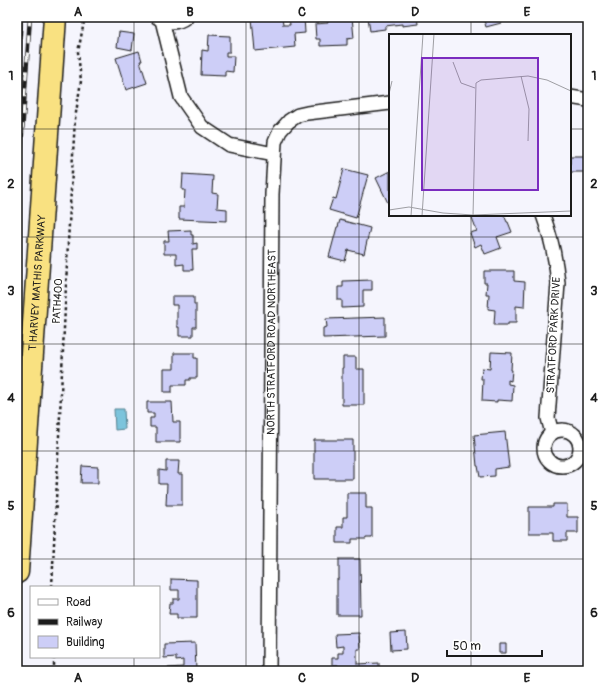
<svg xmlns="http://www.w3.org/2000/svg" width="605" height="688" font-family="Pangolin,sans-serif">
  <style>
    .water { fill: #7bc4dc; stroke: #55818f }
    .building { fill: #cdcef7; stroke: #1c1c1c }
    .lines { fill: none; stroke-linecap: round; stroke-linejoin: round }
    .street-casing { stroke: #1c1c1c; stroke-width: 16 }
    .highway-casing { stroke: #1c1c1c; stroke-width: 25 }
    .path { stroke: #1c1c1c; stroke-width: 2.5; stroke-dasharray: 3 3; stroke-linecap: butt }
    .street { stroke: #fff; stroke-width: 13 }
    .highway { stroke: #f9e181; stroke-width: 22 }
    .rail-casing { stroke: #1c1c1c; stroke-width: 4.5 }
    .rail { stroke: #fff; stroke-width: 3; stroke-dasharray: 9; stroke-linecap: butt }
    .grid { fill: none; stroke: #1c1c1c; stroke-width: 1; stroke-opacity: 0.55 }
    .labels { text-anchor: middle; stroke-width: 3; stroke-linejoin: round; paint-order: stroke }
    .street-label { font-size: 11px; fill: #1c1c1c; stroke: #fff }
    .inset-road { fill: none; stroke: #9e9ea3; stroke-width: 1 }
    .view { fill: #7b2cbf; fill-opacity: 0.15; stroke: #7b2cbf; stroke-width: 2 }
    .inset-edge { fill: none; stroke: #1c1c1c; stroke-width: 2 }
    .neatline { fill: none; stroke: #1c1c1c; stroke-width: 1.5 }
    .grid-label { font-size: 13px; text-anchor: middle; font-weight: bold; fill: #1c1c1c }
  </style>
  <rect width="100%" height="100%" fill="#f5f5fd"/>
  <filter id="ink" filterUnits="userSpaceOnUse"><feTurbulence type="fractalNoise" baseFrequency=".025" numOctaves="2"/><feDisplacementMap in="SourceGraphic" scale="8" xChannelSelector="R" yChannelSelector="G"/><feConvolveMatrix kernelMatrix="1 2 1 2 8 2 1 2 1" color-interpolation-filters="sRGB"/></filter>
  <g filter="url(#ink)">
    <!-- water -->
    <path class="water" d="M114 409H124L125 429 115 430Z"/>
    <!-- building -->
    <path class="building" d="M259 17H268V19L282 18 283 25H290L289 17H304L305 33 294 34 295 47 255 51 252 18Z
      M327 17H352L354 38 347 39V45L320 46V39H316L315 24 328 23Z
      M368 17H417L418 24 402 26V24L385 26V29L370 31Z
      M436 17H466V18L437 21Z
      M483 17H500L501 23 486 27Z
      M119 32 134 34 132 50 117 47Z
      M209 35 230 36V52H226V56H234L233 72 225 71V76L201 75 202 50 208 51Z
      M139 51 142 61H140L147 83 126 90 116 58Z
      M570 156H588V172H570Z
      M344 169 368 175 356 218 329 210 333 198 336 199Z
      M390 171V202L388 203 376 178Z
      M183 174 213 176 212 193 218 194 217 208 227 209V221L179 219V207H184L185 190H182Z
      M471 215H504L507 222H508L512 232 497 237 501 248 485 254 481 244 475 247 470 233 477 231Z
      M340 220 370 228 364 254 348 250 345 261 329 257 337 227H338Z
      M191 230V235H193V244L197 243V249H192L193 270H184V264L176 265V254H164V241H169L168 231Z
      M484 271H514V281L525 282 524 307 516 306V323H508V325H494L495 310 488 309 489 294H486L487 283H484Z
      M372 280V290H363V307L342 308V300H338V287H343V281Z
      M172 296H194V304H196V327H193V336H179V327H177V305H172Z
      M385 317V336L323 338V328L327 327 326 319Z
      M491 352 512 353 511 370H512L511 381 508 380V384L513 385 512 401 497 400V402L482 401 483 379H481L482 368 490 369Z
      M174 353H194V358H197V378H190V380H186V385H172V392H164V369H174Z
      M343 357H356V369H364V405H342V368H343Z
      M147 402H172L173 422H180V442H156V427H150V418H154V413H147Z
      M505 432 509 467 495 469V476L480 477 478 466H477L474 435Z
      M314 440H353V479H314Z
      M166 461H179L178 474H182V505H166L167 484H159V470L166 471Z
      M82 466 98 467V483H81Z
      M347 493H366V508H372V538H366V539H352V543H337V527H343V517H347Z
      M553 504H567V517H578V533H567V541H553V533H529V507H553Z
      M339 559H360L361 615H337V579H339Z
      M171 579 197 580V618H177V614H169L170 603H173V599H179V590H171Z
      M406 632 407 649 391 650 390 633Z
      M359 633 360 649H357V664L379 663V671H338V665H332V658H338V653H343V646L336 647 335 634Z
      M195 643 196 671H167V668L183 667V660L176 661V657L164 658V644Z
      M499 644H506V653H499Z"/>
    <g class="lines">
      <defs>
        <g id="street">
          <path d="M157 17C166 23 177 24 186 17"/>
          <path d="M162 20 181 97 202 127 229 145 274 154"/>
          <path d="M570 97 588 100"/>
          <path d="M543 215C551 237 556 260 558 283L548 418 552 433"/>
          <circle cx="562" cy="448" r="18"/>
          <path id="s1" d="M269 671 272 194 275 142 280 131 289 121 298 115 307 113 390 103"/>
        </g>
        <g id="highway">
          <path id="s2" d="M17 572 55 17"/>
        </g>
      </defs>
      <!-- street casing -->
      <use href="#street" class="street-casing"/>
      <!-- highway casing -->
      <use href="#highway" class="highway-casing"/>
      <!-- path -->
      <path class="path" d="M52 587 68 242 75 119 81 81 78 52 85 17
        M54 657V671"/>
      <!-- street -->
      <use href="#street" class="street"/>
      <!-- highway -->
      <use href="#highway" class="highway"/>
      <defs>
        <path id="rail" d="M17 80 21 17
          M17 205 30 17"/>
      </defs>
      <!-- rail casing -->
      <use href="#rail" class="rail-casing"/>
      <!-- rail -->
      <use href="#rail" class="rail"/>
    </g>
  </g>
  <!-- grid -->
  <path class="grid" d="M134 17V587M246 17V671M359 17V671M471 17V35M17 129H390M570 129H588M471 215V671M17 237H588M17 344H588M17 451H588M17 559H588M134 657V671"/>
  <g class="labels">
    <!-- street labels -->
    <g class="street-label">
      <text dy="4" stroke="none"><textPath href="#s2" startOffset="290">T HARVEY MATHIS PARKWAY</textPath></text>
      <text transform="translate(57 301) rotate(-87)" y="4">PATH400</text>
      <text transform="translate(553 335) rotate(-87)" y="4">STRATFORD PARK DRIVE</text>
      <text dy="4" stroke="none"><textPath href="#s1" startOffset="329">NORTH STRATFORD ROAD NORTHEAST</textPath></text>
    </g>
  </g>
  <!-- overview -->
  <g transform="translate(389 34)">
    <rect width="182" height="182" fill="#f5f5fd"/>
    <path class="inset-road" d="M64 28 72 49 86 54M132 42 140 75 139 107M0 60 3 47M0 176 20 173 54 179 84 181 182 177M22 182 34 0M33 182 45 0M84 182 87 49 92 46 139 42 158 46 182 57"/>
    <path class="view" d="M33 24H149V156H33Z"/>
    <rect width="182" height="182" class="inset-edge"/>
  </g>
  <!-- margin -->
  <rect width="605" height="688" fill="none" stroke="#fff" stroke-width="44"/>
  <!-- legend -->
  <rect x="30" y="586" width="130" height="72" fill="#ffffff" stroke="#a4a4a4"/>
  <rect x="38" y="599" width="20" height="6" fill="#ffffff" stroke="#a4a4a4"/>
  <text x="66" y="606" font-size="12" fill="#1c1c1c">Road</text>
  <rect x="38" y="619" width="20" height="6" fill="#1c1c1c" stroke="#a4a4a4"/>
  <text x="66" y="626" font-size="12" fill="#1c1c1c">Railway</text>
  <rect x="38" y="636" width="20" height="12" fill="#cdcef7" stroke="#a4a4a4"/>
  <text x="66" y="646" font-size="12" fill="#1c1c1c">Building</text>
  <!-- scale -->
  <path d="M447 650v6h95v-6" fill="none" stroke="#1c1c1c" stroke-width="2"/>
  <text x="453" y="650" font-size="12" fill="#1c1c1c" stroke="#ffffff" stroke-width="3" paint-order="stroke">50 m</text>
  <rect x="22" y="22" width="561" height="644" class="neatline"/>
  <g class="grid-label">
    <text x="78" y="16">A</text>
    <text x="190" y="16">B</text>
    <text x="302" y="16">C</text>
    <text x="415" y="16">D</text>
    <text x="527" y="16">E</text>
    <text x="11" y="80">1</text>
    <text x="594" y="80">1</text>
    <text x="11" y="188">2</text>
    <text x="594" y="188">2</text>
    <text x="11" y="295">3</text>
    <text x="594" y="295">3</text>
    <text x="11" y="402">4</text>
    <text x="594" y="402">4</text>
    <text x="11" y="510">5</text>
    <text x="594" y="510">5</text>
    <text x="11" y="617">6</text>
    <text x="594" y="617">6</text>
    <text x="78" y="682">A</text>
    <text x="190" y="682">B</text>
    <text x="302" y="682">C</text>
    <text x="415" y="682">D</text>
    <text x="527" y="682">E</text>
  </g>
</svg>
